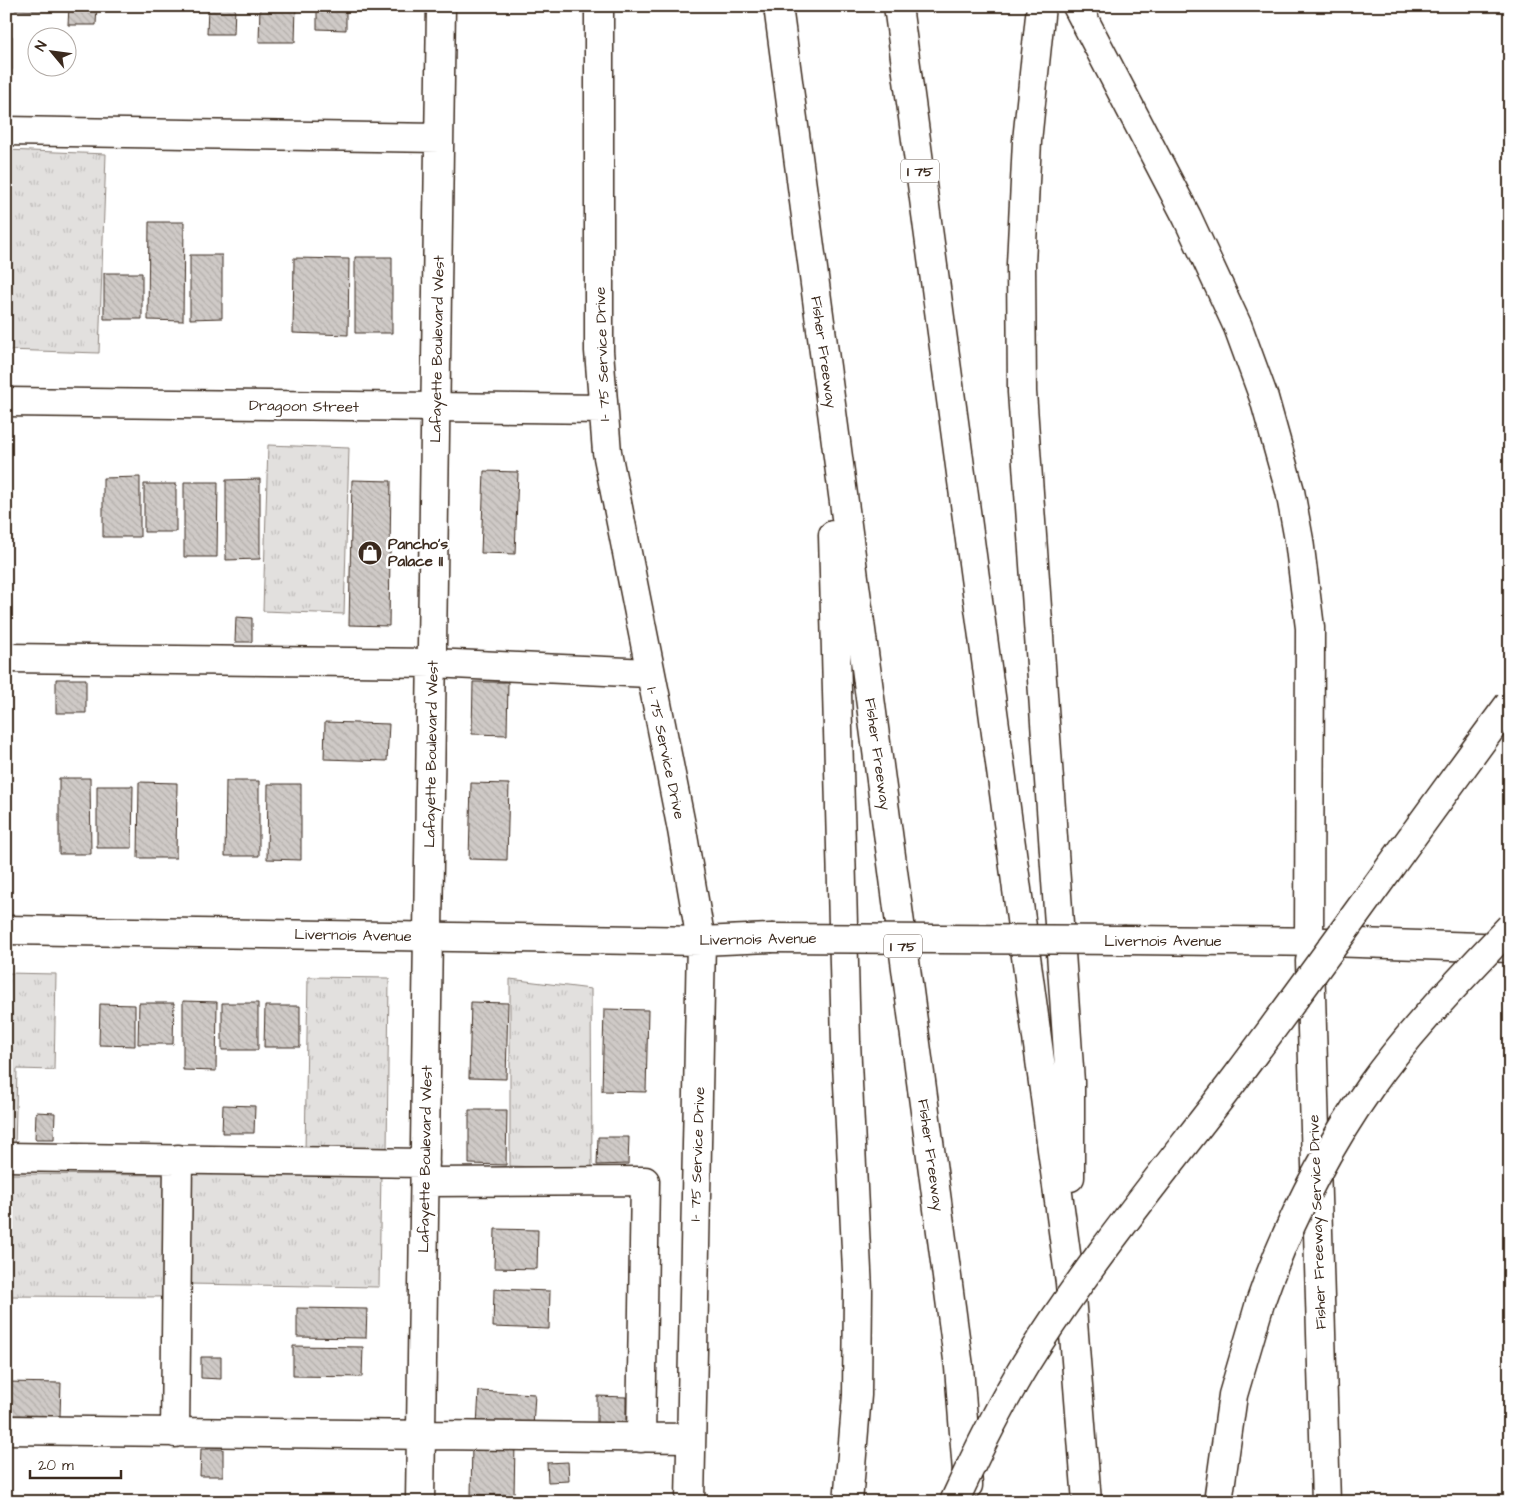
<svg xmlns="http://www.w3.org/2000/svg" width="1516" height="1508" font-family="'Architects Daughter',sans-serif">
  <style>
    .grass { fill: url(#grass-tufts); stroke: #8e857e }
    .building { fill: url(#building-back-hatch); stroke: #3b2a1e }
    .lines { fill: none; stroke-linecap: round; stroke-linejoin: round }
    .minor-casing { stroke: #3b2a1e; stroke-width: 31 }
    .major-casing { stroke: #3b2a1e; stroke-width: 31 }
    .highway-casing { stroke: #3b2a1e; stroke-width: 31 }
    .minor { stroke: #fff; stroke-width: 28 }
    .major { stroke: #fff; stroke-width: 28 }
    .highway { stroke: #fff; stroke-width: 28 }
    .major-bridge-casing { stroke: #3b2a1e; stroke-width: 31; stroke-linecap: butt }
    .highway-bridge-casing { stroke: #3b2a1e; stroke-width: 31; stroke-linecap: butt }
    .major-bridge { stroke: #fff; stroke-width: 28 }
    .highway-bridge { stroke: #fff; stroke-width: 28 }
    .labels { text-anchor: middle; stroke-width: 5; stroke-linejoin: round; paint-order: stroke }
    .shield { fill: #fff; stroke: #766a62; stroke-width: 1 }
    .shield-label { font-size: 14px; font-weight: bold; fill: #3b2a1e }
    .street-label { font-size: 15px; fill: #3b2a1e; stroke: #fff }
    .poi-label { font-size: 15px; font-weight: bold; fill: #3b2a1e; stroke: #fff; text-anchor: start }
  </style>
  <defs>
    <pattern id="grass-tufts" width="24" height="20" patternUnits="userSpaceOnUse" patternTransform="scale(1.25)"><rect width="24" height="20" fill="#e2e0de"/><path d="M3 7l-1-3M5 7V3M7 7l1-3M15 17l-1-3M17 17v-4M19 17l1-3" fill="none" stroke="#c3c0be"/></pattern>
    <pattern id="building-back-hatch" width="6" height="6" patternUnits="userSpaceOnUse" patternTransform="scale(1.25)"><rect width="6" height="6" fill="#cfcac7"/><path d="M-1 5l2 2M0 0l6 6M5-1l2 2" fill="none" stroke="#b3aeaa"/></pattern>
  </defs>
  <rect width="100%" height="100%" fill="#fff"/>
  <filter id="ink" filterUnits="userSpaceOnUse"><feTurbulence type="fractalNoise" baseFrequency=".02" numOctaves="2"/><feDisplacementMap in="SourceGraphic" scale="10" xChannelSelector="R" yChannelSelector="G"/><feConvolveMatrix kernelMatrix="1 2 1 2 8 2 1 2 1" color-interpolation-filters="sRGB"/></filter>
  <g filter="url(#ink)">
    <!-- grass -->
    <path class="grass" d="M6 150 106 154 99 353 6 350Z
      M268 445 349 448 344 614 263 611Z
      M6 973 56 974 54 1070 17 1069 15 1148 6 1147Z
      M308 977 389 978 387 1152 305 1151Z
      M510 979 591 989 592 1169 510 1166Z
      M189 1170 381 1173 379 1287 187 1284Z
      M6 1174 168 1175 166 1297 6 1296Z"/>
    <!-- building -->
    <path class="building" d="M15 6H54V11L15 10Z
      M69 6H97L96 25H68Z
      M208 6H235L234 34H207Z
      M260 6H296L295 42H259Z
      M317 6H346V30L317 29Z
      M6 36H12V70H6Z
      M149 222H184L183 321 148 320Z
      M190 255H222V318L190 319Z
      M355 257H392V333H355Z
      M294 258 349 259 348 335 293 333Z
      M104 273H142V319H104Z
      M484 471 518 472 515 554 481 553Z
      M140 477V537H103V478Z
      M260 479V559L226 560V480Z
      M352 480 391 481 389 626 349 625Z
      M184 482H218L217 557H184Z
      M144 484H176V532H144Z
      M236 617 252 618V642H235Z
      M56 679H86V713H56Z
      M473 682H508L507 735 472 734Z
      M325 722 389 724 387 761 324 759Z
      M59 778H90L91 854H59Z
      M226 781H259V856H225Z
      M139 782 177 783 176 858H138Z
      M471 783 509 784 507 860 469 859Z
      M268 784H301V860L267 859Z
      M97 786H133L132 848H97Z
      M6 798H10V851H6Z
      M183 1001 217 1002 216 1071 183 1070Z
      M471 1002 508 1003 506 1079 469 1078Z
      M139 1003H174L173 1044H138Z
      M222 1003H258V1050H222Z
      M100 1004 135 1005V1046L99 1045Z
      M265 1006H300V1047H264Z
      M604 1009 648 1010 646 1092 602 1091Z
      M223 1105 255 1106 254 1133H222Z
      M469 1110H507L506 1165 469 1164Z
      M36 1112 55 1113 54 1139H35Z
      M598 1137H629L628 1164 597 1165Z
      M495 1229 538 1230 537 1269 494 1268Z
      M494 1289 550 1291 549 1329 493 1327Z
      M297 1308 367 1309 366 1338 297 1337Z
      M293 1346 363 1347 362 1377 293 1376Z
      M201 1357H221V1379L201 1378Z
      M6 1382 61 1383 60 1416 6 1415Z
      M479 1391 535 1394 533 1428 477 1425Z
      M597 1396 626 1397V1426H597Z
      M472 1444H515L514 1495H471Z
      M201 1449H223V1476H200Z
      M568 1462 569 1481 548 1482 547 1463Z"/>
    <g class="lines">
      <defs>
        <path id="minor" d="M6 131 439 138
          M6 658 432 663 649 673
          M1310 961 1326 1502
          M6 1157 425 1163
          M425 1182 645 1181 641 1438
          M6 1430 689 1438
          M175 1433 178 1159
          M420 1502 441 6"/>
        <path id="major" d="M599 6V351L607 452 682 830 701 941 690 1502
          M6 402 603 409
          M6 930 701 941 771 938
          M1126 940 1329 942 1510 948"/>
        <path id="highway" d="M778 6 959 1367 968 1485
          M898 6 1070 1283 1087 1502
          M1041 6 1027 141 1021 264 1022 392 1070 1082V1177
          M1077 6 1187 217 1238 327 1264 398 1290 491 1299 540 1310 628 1309 942
          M833 535 846 1042 858 1291 857 1395 848 1502
          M1218 1502 1233 1395 1260 1303"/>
      </defs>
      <!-- minor casing -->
      <use href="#minor" class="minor-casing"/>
      <!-- major casing -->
      <use href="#major" class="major-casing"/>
      <!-- highway casing -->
      <use href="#highway" class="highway-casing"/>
      <!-- minor -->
      <use href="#minor" class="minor"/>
      <!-- major -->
      <use href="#major" class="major"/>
      <!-- highway -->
      <use href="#highway" class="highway"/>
      <defs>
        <path id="major-bridge" d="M771 938 1126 940"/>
        <path id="highway-bridge" d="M1260 1303C1287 1225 1323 1154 1370 1087 1411 1029 1462 978 1510 927
          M954 1502C976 1454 999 1407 1026 1363 1088 1263 1164 1172 1235 1079 1328 955 1417 828 1510 703"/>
      </defs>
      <!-- major-bridge casing -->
      <use href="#major-bridge" class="major-bridge-casing"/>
      <!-- highway-bridge casing -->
      <use href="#highway-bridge" class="highway-bridge-casing"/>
      <!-- major-bridge -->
      <use href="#major-bridge" class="major-bridge"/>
      <!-- highway-bridge -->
      <use href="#highway-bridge" class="highway-bridge"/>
    </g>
  </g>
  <!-- icons -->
  <defs>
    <symbol id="shop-disc" viewBox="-11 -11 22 22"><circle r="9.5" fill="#3b2a1e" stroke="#fff"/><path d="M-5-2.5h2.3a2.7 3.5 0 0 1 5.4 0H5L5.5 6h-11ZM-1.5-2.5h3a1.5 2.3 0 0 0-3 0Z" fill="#fff"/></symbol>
  </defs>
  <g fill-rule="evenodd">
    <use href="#shop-disc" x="356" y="539" width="28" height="28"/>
  </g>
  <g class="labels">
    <!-- shield labels -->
    <g class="shield">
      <rect x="901" y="159.5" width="38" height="23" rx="4"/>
      <rect x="884" y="934.5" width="38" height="23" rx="4"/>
    </g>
    <g class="shield-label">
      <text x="920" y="176">I 75</text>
      <text x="903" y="951">I 75</text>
    </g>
    <!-- street labels -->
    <g class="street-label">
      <text transform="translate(437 349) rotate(-89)" y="5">Lafayette Boulevard West</text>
      <text transform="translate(824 352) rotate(82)" y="5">Fisher Freeway</text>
      <text transform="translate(602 354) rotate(-92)" y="5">I- 75 Service Drive</text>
      <text transform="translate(304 406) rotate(1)" y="5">Dragoon Street</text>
      <text transform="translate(666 753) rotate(78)" y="5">I- 75 Service Drive</text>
      <text transform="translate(431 754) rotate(-89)" y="5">Lafayette Boulevard West</text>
      <text transform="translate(878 754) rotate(82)" y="5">Fisher Freeway</text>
      <text transform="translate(353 935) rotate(1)" y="5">Livernois Avenue</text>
      <text transform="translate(758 939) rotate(-1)" y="5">Livernois Avenue</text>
      <text x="1163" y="946">Livernois Avenue</text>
      <text transform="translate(697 1154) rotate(-88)" y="5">I- 75 Service Drive</text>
      <text transform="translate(931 1155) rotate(82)" y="5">Fisher Freeway</text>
      <text transform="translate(425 1159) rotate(-89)" y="5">Lafayette Boulevard West</text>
      <text transform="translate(1317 1222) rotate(-92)" y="5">Fisher Freeway Service Drive</text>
    </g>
    <!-- poi labels -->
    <g class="poi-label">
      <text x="388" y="549">Pancho's<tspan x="388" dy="17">Palace II</tspan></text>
    </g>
  </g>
  <!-- margin -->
  <rect width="1516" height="1508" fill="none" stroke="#fff" stroke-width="25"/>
  <rect x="12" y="12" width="1491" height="1483" fill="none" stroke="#3b2a1e" stroke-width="2" filter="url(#ink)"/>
  <!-- north arrow -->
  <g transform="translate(52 52) rotate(299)"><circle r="24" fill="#ffffff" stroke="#b1aaa5"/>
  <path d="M0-4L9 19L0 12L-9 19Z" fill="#3b2a1e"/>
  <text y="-8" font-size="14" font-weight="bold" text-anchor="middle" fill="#3b2a1e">N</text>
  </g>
  <!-- scale -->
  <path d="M30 1470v8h91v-8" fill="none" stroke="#3b2a1e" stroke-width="2.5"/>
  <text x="38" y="1470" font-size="15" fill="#3b2a1e" stroke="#ffffff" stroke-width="4" paint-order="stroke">20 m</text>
</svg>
